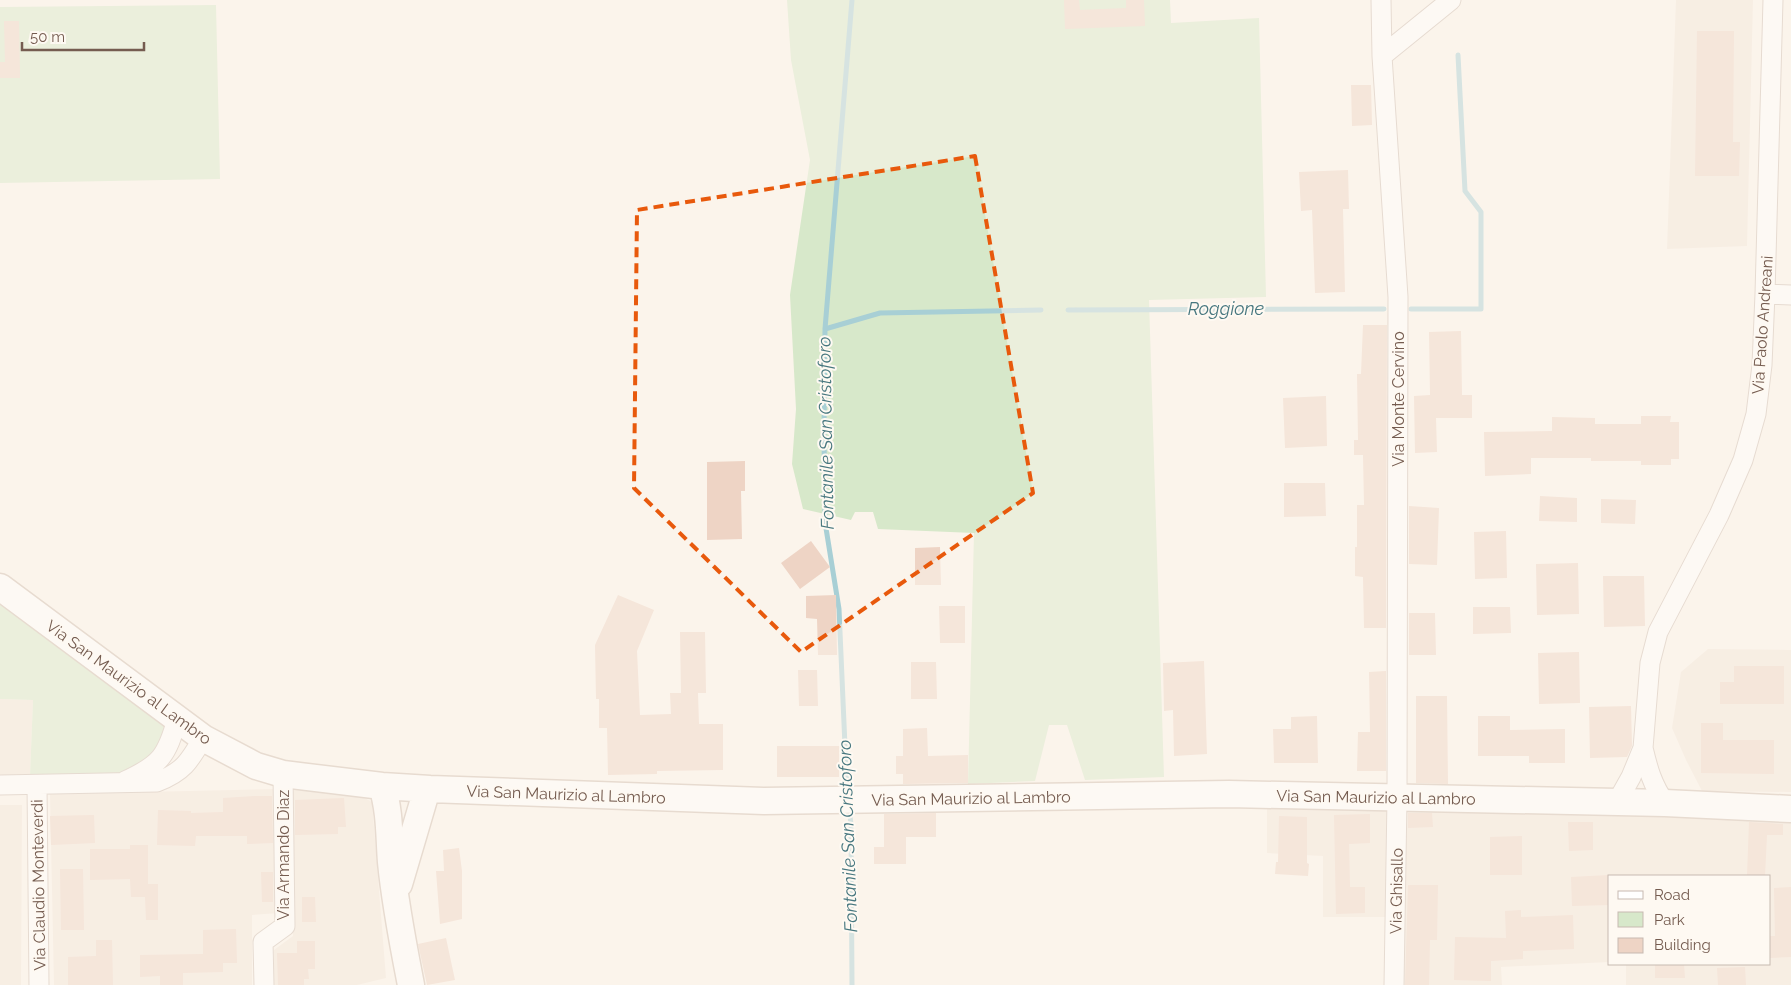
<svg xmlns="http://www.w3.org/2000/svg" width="1791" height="985" font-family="Raleway,sans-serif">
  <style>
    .residential { fill: #f2e6da }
    .green { fill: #d7e8ca }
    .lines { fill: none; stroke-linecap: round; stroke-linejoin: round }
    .stream { stroke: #a8cfd5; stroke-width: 5 }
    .building { fill: #eed4c5 }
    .street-casing { stroke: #cdbdb2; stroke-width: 21 }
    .secondary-casing { stroke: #cfbdaf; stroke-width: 29 }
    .street { stroke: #fff; stroke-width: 19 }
    .secondary { stroke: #fff; stroke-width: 26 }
    .marked { fill: none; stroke: #e8590c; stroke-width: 4; stroke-dasharray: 10 6; stroke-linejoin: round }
    .labels { text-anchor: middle; stroke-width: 4; stroke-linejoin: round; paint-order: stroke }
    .street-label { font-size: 16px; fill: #755c50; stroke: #fef9f2 }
    .water-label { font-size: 18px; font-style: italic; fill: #47777f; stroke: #fef9f2 }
  </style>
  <rect width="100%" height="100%" fill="#fbf4eb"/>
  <!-- residential -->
  <path class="residential" d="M1676 0H1753L1747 246 1667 249Z
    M1708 649 1791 650V792L1702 791 1686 760 1672 728 1681 672Z
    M0 699 33 700 30 776 0 777Z
    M276 789 279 913 252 915V985H54L50 794Z
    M288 790 354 792 372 802 386 978 357 985H274V950L293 936Z
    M1267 802 1791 819V985H1626V964H1770V876H1610V962L1501 967 1502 985H1399L1401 917H1323V856L1267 853Z
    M0 805H22L21 985H0Z"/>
  <!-- green -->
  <path class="green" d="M787 0H1170L1171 23 1259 18 1266 297 1149 300 1164 777 1085 780 1067 725H1049L1035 781 968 784 974 533 878 529 873 512H855L851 520 803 509 792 464 796 409 790 295 810 160 791 60Z
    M216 5 220 179 0 183V7Z
    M0 593 165 716 167 731 162 751 132 774 30 776 33 700 0 699Z"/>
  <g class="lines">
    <!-- stream -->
    <path class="stream" d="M1411 309H1481V212L1465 191 1458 55
      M1068 310 1384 309
      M825 329 880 313 1041 310
      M847 792 839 609 825 522 824 434 825 329 852 0
      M849 808 851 824 852 985"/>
  </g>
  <!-- building -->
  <path class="building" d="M1064 0H1079L1080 10 1126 8V0H1144L1145 26 1065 29Z
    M4 21H19L20 78H0V62H5Z
    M1697 31H1734L1733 142H1740L1739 176H1695Z
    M1351 85H1371L1372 125 1352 126Z
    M1348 170 1349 209H1343L1345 292 1315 293 1312 210 1301 211 1299 172Z
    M1363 325H1387L1386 628H1364L1363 577 1355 576V547H1357V505H1364L1363 455H1354V440H1358L1357 374H1361Z
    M1461 331 1462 395H1472V418H1436L1437 452 1415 453 1414 396 1430 395 1429 332Z
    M1326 396 1327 446 1285 448 1283 398Z
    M1641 416H1671L1670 422H1679V459H1671V465H1641V461H1591V458H1531V474L1485 476 1484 432 1552 431V417L1595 418V424H1641Z
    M745 461V491H741L742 539 707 540V462Z
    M1284 483H1325L1326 516 1284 517Z
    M1540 496 1577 498V522L1539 521Z
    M1601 499 1636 500 1635 524 1601 523Z
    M1409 506 1439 508 1437 565 1409 564Z
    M1506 531 1507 578 1475 579 1474 532Z
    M811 541 830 567 800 589 781 563Z
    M940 547 941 585H915V548Z
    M1578 563 1579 614 1537 615 1536 564Z
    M1603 576H1644L1645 626 1604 627Z
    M618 595 654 610 637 651 640 715 671 714 670 693H681L680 632H705L706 693H698L699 724H723V770L657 771V774L608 775 607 728H599V699H596L595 645Z
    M836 595 837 655H818L817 619 806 618V596Z
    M939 606H965V643H940Z
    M1473 607H1510L1511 633 1473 634Z
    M1409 613H1435L1436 655H1409Z
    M1579 652 1580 703 1539 704 1538 653Z
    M1204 661 1207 754 1174 756 1173 710 1164 711 1163 663Z
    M911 662H936L937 699H911Z
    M1734 666H1784V704H1720V682H1734Z
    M798 670H817L818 706H799Z
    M1386 671V771H1357L1358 732H1370L1369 672Z
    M1416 696H1447L1448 784 1416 783Z
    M1631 706 1632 746 1627 757 1590 758 1589 707Z
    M1317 716 1318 763H1274L1273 729H1291V717Z
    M1478 716H1510V730L1565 729V763H1529V756H1478Z
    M1701 723H1723V740H1774V774L1701 773Z
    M927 728 928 756 968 755V783L903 784V774H896V756H903V729Z
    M777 746H839V777H777Z
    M255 796H272L273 843 247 844V836H196L195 846 157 845 158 810 191 811V813L223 812V798Z
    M344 798 346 827H338V834L295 835V800Z
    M936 813V837H906V864H874V847H884V814Z
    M1408 813H1432L1433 827 1408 828Z
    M1370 814V843L1349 844 1350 887H1365V913L1336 914 1334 815Z
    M94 815 95 843 51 845 50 816Z
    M1279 816 1307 817V863L1309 864 1308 876 1275 874 1276 862H1278Z
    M1568 822H1593V850L1569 851Z
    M1749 822 1783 824V835H1767L1765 876H1747Z
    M1522 836V875H1490V837Z
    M130 845H148V884H158V920H146L145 897H131L130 879 90 880V849H130Z
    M459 848 462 871V919L440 924 436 871H444L443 850Z
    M60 869H83L84 930H61Z
    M261 872H273V902H262Z
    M1609 875 1610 905 1572 906 1571 877Z
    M1408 885H1438L1437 940H1430L1429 985H1405Z
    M1791 887V957L1770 958V936H1775L1774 888Z
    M302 897H315L316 922H302Z
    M1521 910V917L1573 915 1574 949 1523 951V959L1491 961V981L1454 980 1455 937 1506 938 1505 911Z
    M236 929 237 963H223V972L183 973V985H160V976L140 977V955L203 954V930Z
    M446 938 455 980 427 985 418 944Z
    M96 940H112L113 985H68V957L96 956Z
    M297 941H315V969H308L309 979H304V985H278L277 953H297Z
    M1655 964H1684L1685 978H1655Z
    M1745 967 1746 985H1718L1717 968Z"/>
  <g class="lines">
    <defs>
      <path id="street" d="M1381 0 1382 56 1398 297 1397 798 1394 985
        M1382 56 1451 0
        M1765 294 1791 295
        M1643 748C1648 769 1652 784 1665 803
        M125 781C160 765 167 756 177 719
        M0 785 157 782C183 772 189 762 203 738
        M37 785 39 985
        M1617 802 1631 777 1643 748 1650 663 1658 632 1719 515 1743 460 1756 414 1762 365 1765 294 1773 0
        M264 985 263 942 285 926 283 774"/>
      <path id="secondary" d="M0 587 203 738 256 766 283 774 382 786 430 789 764 801 1229 794 1665 803 1791 809
        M382 786C390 811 389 836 391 862 395 904 403 944 411 985
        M399 884 427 789"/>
    </defs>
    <!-- street casing -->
    <use href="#street" class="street-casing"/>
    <!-- secondary casing -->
    <use href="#secondary" class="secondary-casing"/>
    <!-- street -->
    <use href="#street" class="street"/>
    <!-- secondary -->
    <use href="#secondary" class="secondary"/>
  </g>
  <!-- marked area -->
  <path d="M0 0H1791V985H0ZM975 156 1033 493 801 652 634 488 637 210Z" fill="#fbf4eb" fill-opacity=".55" fill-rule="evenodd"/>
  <path class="marked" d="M975 156 1033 493 801 652 634 488 637 210Z"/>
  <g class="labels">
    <!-- street labels -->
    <g class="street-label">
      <text transform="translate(1762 325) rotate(-86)" y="6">Via Paolo Andreani</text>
      <text transform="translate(1398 399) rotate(-90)" y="6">Via Monte Cervino</text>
      <text transform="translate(129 682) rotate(36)" y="6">Via San Maurizio al Lambro</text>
      <text transform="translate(566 794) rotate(2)" y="6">Via San Maurizio al Lambro</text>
      <text transform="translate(1376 797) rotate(1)" y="6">Via San Maurizio al Lambro</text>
      <text transform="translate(971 798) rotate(-1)" y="6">Via San Maurizio al Lambro</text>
      <text transform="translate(283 855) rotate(-90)" y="6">Via Armando Diaz</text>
      <text transform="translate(38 885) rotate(-91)" y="6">Via Claudio Monteverdi</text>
      <text transform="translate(1396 891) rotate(-89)" y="6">Via Ghisallo</text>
    </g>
    <!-- water labels -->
    <g class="water-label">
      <text x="1226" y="315">Roggione</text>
      <text transform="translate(826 433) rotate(-91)" y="6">Fontanile San Cristoforo</text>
      <text transform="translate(848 836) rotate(-92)" y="6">Fontanile San Cristoforo</text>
    </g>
  </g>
  <!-- legend -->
  <rect x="1608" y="875" width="162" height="90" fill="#fef9f2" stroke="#c7bab1"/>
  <rect x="1618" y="891" width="25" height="8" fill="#ffffff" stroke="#c7bab1"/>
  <text x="1654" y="900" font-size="15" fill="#755c50">Road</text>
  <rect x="1618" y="912" width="25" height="15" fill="#d7e8ca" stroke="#c7bab1"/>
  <text x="1654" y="925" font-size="15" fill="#755c50">Park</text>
  <rect x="1618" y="938" width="25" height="15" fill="#eed4c5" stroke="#c7bab1"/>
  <text x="1654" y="950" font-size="15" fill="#755c50">Building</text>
  <!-- scale -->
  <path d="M22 42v8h122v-8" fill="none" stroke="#755c50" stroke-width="2.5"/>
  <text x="30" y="42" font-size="15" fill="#755c50" stroke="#fef9f2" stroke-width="4" paint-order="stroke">50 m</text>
</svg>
